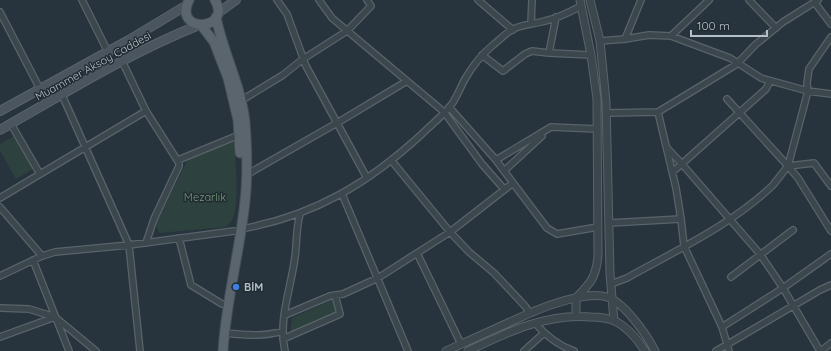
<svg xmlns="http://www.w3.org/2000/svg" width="831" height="351" font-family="Quicksand,sans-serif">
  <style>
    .green { fill: #2d423f }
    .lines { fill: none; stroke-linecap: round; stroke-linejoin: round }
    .minor-casing { stroke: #59636b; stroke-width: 8 }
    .tertiary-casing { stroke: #59636b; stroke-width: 9 }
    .secondary-casing { stroke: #59636b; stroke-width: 10 }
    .primary-casing { stroke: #444f56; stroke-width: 11 }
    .minor { stroke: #3b464d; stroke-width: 5.5 }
    .tertiary { stroke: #3b464d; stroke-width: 7 }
    .secondary { stroke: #4a5560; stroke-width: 8 }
    .primary { stroke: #5a656d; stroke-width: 9 }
    .shop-dot { fill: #3f7fe0; stroke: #202b32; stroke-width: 1.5 }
    .labels { text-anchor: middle; stroke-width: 3; stroke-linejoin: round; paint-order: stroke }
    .street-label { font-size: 11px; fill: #b7c0c8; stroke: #202b32 }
    .park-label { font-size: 11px; fill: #789b7b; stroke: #202b32 }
    .poi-label { font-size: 11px; font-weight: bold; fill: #b7c0c8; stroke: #202b32; text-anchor: start }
  </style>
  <rect width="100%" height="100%" fill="#28343d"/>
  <!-- green -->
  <path class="green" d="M14 136 33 169 16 179 0 150V144Z
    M234 139C235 159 240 203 232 220 231 222 228 225 226 227L159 233 156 224 189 157Z
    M332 300 338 314 290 334 292 318Z"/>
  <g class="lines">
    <defs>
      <path id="minor" d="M82 0 108 52
        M277 0 287 14 306 66 367 178
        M319 0 332 18 444 112 482 164 504 189
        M478 0 513 30
        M749 0 776 28
        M815 3 831 24
        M0 12 40 89
        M531 24 532 0
        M671 36 709 0
        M625 39 641 0
        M600 41 625 39 649 35 671 36 730 58 761 78 808 91 831 94
        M549 53 556 17
        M482 55 503 71 525 54 532 51 549 53 591 55
        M122 61 146 111 179 163V166L154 219 146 243
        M62 95 129 245 140 351
        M242 100 283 75 303 59 347 31 371 6 367 0
        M449 107 496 160 513 183
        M658 112 676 188 681 219
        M607 113 658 112 737 64 755 45 783 22 818 0
        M11 124 40 174
        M667 148 682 164 760 254 783 288 820 351
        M178 160 239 135
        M391 160 450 232 469 252 494 273 525 306 530 313
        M496 160 551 127 597 129
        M788 166 808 91 807 83 809 69 831 37
        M788 166 798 178 831 231
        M788 166 814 163 831 186
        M504 171 542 136
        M672 171 676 169 766 89 770 81
        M246 175 337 123 407 81
        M342 194 408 351
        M0 198 146 111
        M0 207 42 256
        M609 223 681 219 684 246 722 327 729 351
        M241 229C314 216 369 183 423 133 431 125 441 117 449 108 456 100 460 88 465 79 472 67 481 55 492 46 498 41 506 33 513 29 523 24 535 24 545 21 558 18 570 12 581 6
        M179 238 191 285 222 304
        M417 253 461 344
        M33 260 69 351
        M0 276 42 256 55 252 129 245 234 231
        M731 277 793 230
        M611 284 627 278C675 251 733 224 773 185 778 179 783 172 788 166L727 99
        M0 308 29 309 55 317 96 351
        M285 315 330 296 343 294 378 278 450 232 513 183 547 228 557 234 598 227
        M535 323C546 336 557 345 574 351
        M722 327 783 288 831 254
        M225 333C244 335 264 337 283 331
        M0 337 55 317
        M283 339 340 314 335 295
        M285 351C278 320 291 288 295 257 297 242 296 228 300 214
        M524 351 544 333
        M716 351 820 290 831 285
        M821 351 831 343"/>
      <path id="tertiary" d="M590 0 600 41 606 102 610 274 614 321
        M576 315V298C591 283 596 277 598 256L597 99 591 55 580 0
        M446 351 530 313C549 305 587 291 607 297 624 302 647 335 655 351
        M468 351C507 332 547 313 591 317 598 317 607 318 615 321 627 327 638 340 645 351"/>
      <path id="secondary" d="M218 13 236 0
        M0 111 129 40 187 5
        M0 130C65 93 129 53 199 25"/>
      <path id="primary" d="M189 0C172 34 233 31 215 0
        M216 17C223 53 241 85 245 122 247 148 248 175 245 201 240 251 226 300 223 351
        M201 25 214 42 228 78 238 120 240 153"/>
    </defs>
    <!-- minor casing -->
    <use href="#minor" class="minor-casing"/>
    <!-- tertiary casing -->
    <use href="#tertiary" class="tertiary-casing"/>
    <!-- secondary casing -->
    <use href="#secondary" class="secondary-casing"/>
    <!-- primary casing -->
    <use href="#primary" class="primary-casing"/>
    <!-- minor -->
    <use href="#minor" class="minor"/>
    <!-- tertiary -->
    <use href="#tertiary" class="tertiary"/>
    <!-- secondary -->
    <use href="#secondary" class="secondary"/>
    <!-- primary -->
    <use href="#primary" class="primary"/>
  </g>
  <!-- markers -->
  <circle class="shop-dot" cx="236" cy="287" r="4"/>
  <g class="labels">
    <!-- street labels -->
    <g class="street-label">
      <text transform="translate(93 66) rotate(-29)" y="4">Muammer Aksoy Caddesi</text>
    </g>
    <!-- park labels -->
    <g class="park-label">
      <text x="205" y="201">Mezarlık</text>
    </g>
    <!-- poi labels -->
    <g class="poi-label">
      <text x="244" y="291">BİM</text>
    </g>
  </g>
  <!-- scale -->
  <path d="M691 30v6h76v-6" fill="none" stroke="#b7c0c8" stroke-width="2"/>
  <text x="697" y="30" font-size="12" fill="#b7c0c8" stroke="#202b32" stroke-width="3" paint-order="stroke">100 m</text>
</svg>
